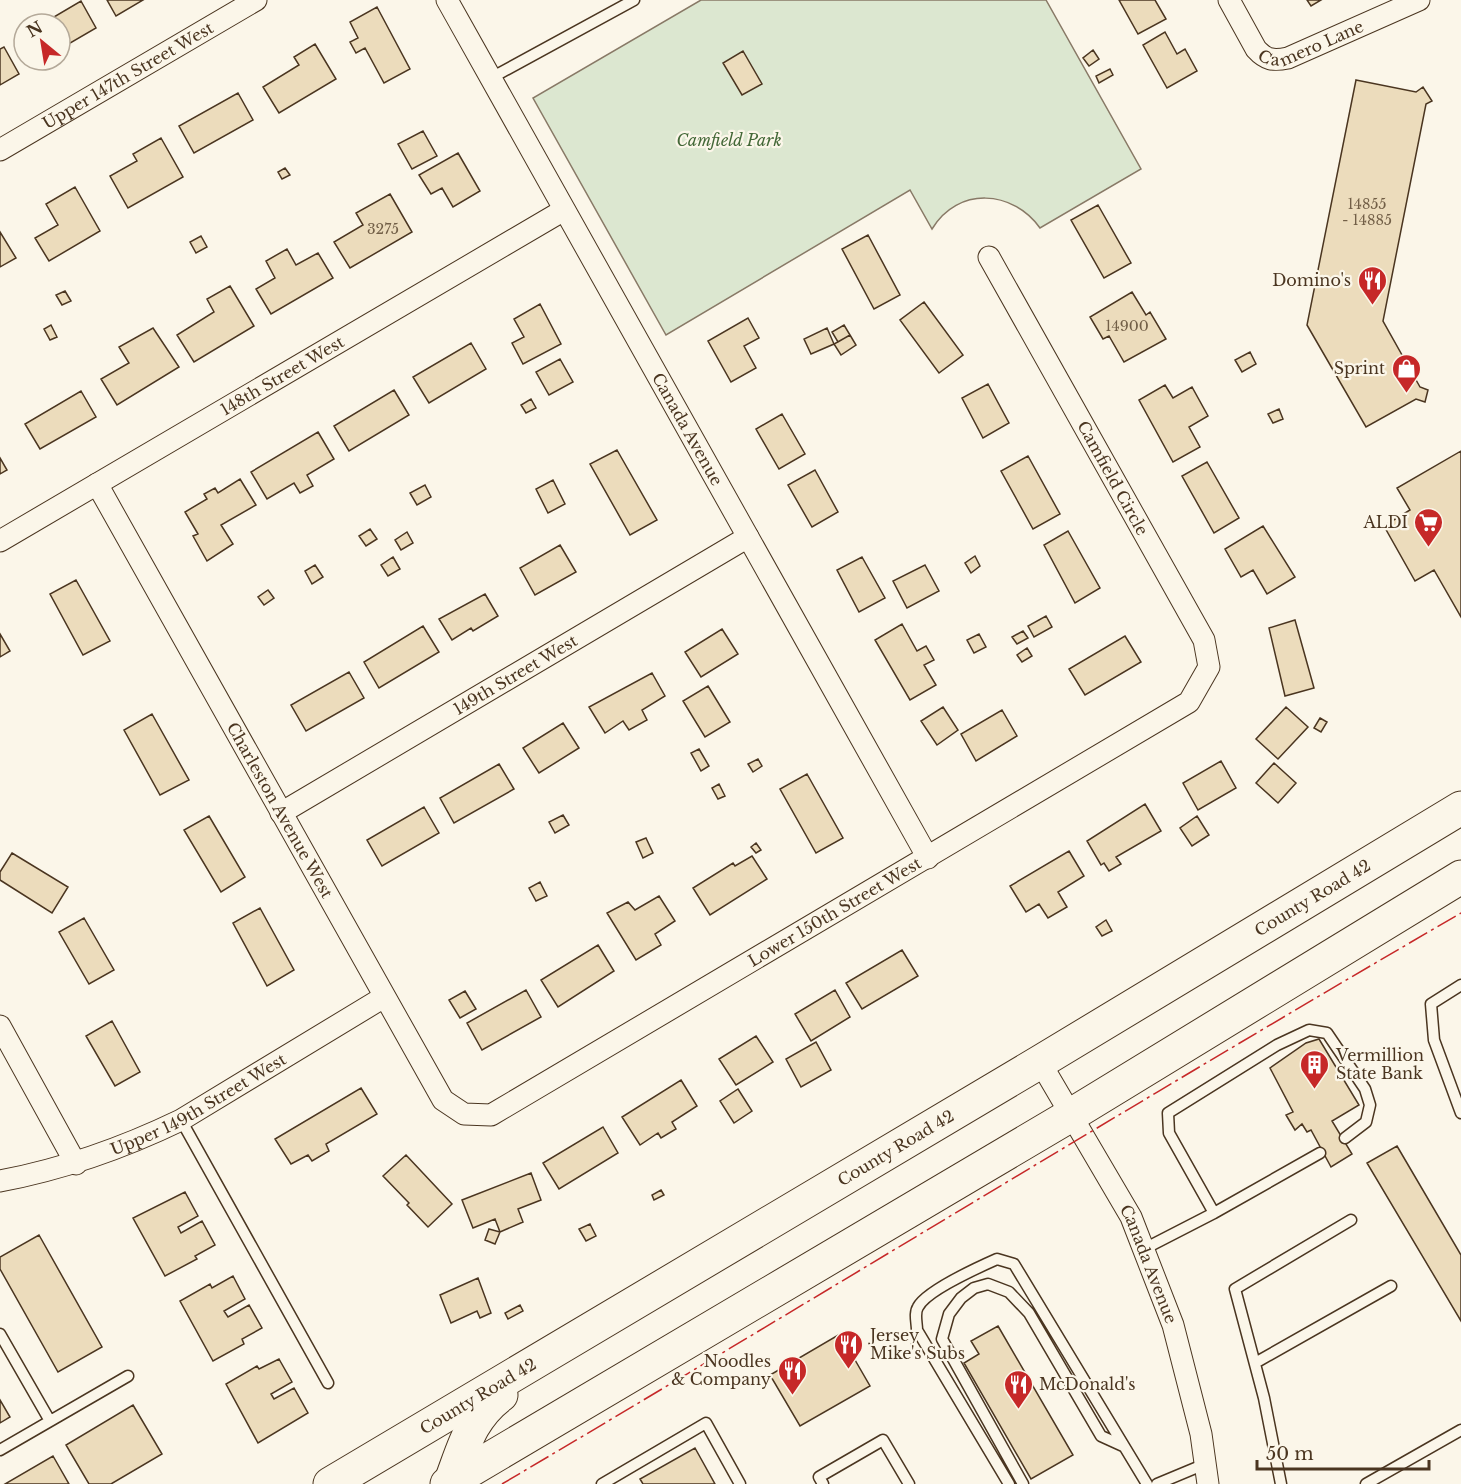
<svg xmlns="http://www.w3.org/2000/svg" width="1461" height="1484" font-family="'Libre Baskerville',serif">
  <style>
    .green { fill: #dce7d0; stroke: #887966; stroke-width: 1.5 }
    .building { fill: #ecdcbc; stroke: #4a3520; stroke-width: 1.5 }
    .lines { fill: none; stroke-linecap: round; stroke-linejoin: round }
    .lane-casing { stroke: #4a3520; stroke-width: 13 }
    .street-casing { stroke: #4a3520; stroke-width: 23 }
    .highway-casing { stroke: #4a3520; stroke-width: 35 }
    .lane { stroke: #fbf6e9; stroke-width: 10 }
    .street { stroke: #fbf6e9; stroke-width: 21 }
    .highway { stroke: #fbf6e9; stroke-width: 33 }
    .power { stroke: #c62828; stroke-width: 1.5; stroke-dasharray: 21 4.5 3 4.5; stroke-linecap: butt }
    .labels { text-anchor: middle; stroke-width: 4.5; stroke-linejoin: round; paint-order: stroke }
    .number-label { font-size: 14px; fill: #725f47 }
    .street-label { font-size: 16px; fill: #4a3520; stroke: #fbf6e9 }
    .park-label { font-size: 16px; font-style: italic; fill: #436837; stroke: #fbf6e9 }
    .poi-label { font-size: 16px; fill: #4a3520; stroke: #fbf6e9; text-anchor: end }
  </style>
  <rect width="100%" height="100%" fill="#fbf6e9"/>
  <!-- green -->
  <path class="green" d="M701 0H1046L1141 169 1040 228C1013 190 958 186 932 229L910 190 666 335 533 98Z"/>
  <!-- building -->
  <path class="building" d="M107 0H143L116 16Z
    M1119 0H1155L1166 19 1138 34Z
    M1307 0H1321L1311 6Z
    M81 1 96 28 60 49V24H42Z
    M377 7 410 69 384 83 365 48 356 53 350 42 358 38 350 22Z
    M1165 32 1177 54 1185 49 1197 71 1167 88 1143 45Z
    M315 44 336 79 279 113 263 87 299 65 294 57Z
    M4 47 19 74 0 85V49Z
    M1093 50 1099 59 1089 66 1083 58Z
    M743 51 762 84 742 95 723 63Z
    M1110 69 1113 75 1099 83 1096 76Z
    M1356 80 1416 92 1423 87 1432 101 1426 104 1383 321 1420 387 1428 390 1425 402 1416 399 1366 427 1307 325Z
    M238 93 253 120 194 153 179 126Z
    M423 131 437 156 412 169 398 144Z
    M161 138 183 177 128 208 110 176 137 161 133 154Z
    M458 153 480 191 453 207 442 188 431 194 419 175Z
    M285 168 290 175 282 179 278 172Z
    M75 187 100 231 49 261 35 238 58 225 46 204Z
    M390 194 412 232 350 268 334 242 363 225 356 213Z
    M1098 205 1131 263 1104 278 1071 220Z
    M0 232 16 258 0 267Z
    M868 235 900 295 874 309 842 249Z
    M201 236 207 247 196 253 190 242Z
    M287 249 296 265 318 253 333 278 271 314 256 289 275 278 266 261Z
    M230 286 254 326 194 362 177 335 214 312 207 299Z
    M65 291 71 301 62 305 56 295Z
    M1132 292 1146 315 1150 312 1166 339 1124 362 1109 336 1103 339 1090 317Z
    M924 302 963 355 939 373 900 320Z
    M540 304 561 344 523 364 512 343 524 337 514 319Z
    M748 318 759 338 744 346 756 368 731 382 708 341Z
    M51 325 57 337 50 340 44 329Z
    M844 325 850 335 838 342 832 332Z
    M153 328 179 367 117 405 101 379 129 363 119 347Z
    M827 328 834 344 811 354 804 339Z
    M850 335 856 345 841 355 834 344Z
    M471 343 486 369 429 403 413 377Z
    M1250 352 1256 364 1242 372 1235 360Z
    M560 359 573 382 549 395 536 372Z
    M988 384 1009 423 983 438 962 398Z
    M1165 385 1173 398 1192 387 1208 416 1189 427 1200 447 1173 462 1139 400Z
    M394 390 409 415 349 451 334 426Z
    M81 391 96 417 40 449 25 424Z
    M531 399 536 408 526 413 521 405Z
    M1279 409 1283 419 1273 423 1268 414Z
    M782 414 805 454 779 469 756 429Z
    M318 432 334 459 307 475 313 486 300 493 294 483 267 499 251 472Z
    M617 450 657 520 630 535 590 464Z
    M1461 451V617L1434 570 1415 581 1384 526 1410 510 1397 488Z
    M1028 456 1060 514 1033 529 1001 471Z
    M0 458 7 470 0 474Z
    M1207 462 1239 518 1214 533 1182 476Z
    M815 470 838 512 812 527 788 485Z
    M240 479 256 505 221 525 233 544 207 561 193 536 198 534 185 512 207 499 204 494 215 488 218 493Z
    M553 480 565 504 548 513 536 489Z
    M425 485 431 497 417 505 410 493Z
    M1263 526 1295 577 1267 594 1253 570 1241 577 1225 549Z
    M370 529 377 539 366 546 359 536Z
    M1068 531 1100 588 1075 603 1044 545Z
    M407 532 413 543 401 550 395 540Z
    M560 545 576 572 535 595 520 568Z
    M975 556 980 566 971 573 965 563Z
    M393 557 400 569 388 576 381 565Z
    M862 557 885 598 859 612 837 570Z
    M315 565 323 577 312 584 305 571Z
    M925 565 939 591 907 608 893 581Z
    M76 580 110 641 83 655 50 594Z
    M268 590 274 598 264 605 258 597Z
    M485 594 498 616 473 631 471 628 452 640 439 619Z
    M1046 616 1052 627 1034 637 1028 626Z
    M1295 620 1314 688 1285 696 1269 628Z
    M902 624 917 651 926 646 934 660 924 665 936 685 910 700 875 640Z
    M423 626 439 652 379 688 364 662Z
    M722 629 738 654 701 677 685 652Z
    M1023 631 1028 638 1017 644 1012 637Z
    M0 634 10 651 0 657Z
    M979 634 986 647 974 653 967 640Z
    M1125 636 1141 662 1085 695 1069 669Z
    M1027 648 1032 656 1022 662 1017 655Z
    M349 672 364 698 306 731 291 705Z
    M652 673 665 696 642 710 647 720 629 730 623 721 605 733 589 707Z
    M708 686 730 722 705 737 683 701Z
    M943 707 958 730 937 745 921 721Z
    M1286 707 1308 727 1278 759 1256 739Z
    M1002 710 1017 736 976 761 961 734Z
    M152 714 189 780 160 795 124 730Z
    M1320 718 1327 722 1321 732 1314 728Z
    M563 723 579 748 539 773 523 748Z
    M699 749 709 766 701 771 691 753Z
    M758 759 762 766 753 772 748 764Z
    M1221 761 1236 788 1198 810 1183 783Z
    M1274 763 1296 783 1278 803 1256 783Z
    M499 764 514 789 454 823 440 798Z
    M807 774 843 838 816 853 780 789Z
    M719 784 725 796 718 799 712 788Z
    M1145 804 1161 831 1116 857 1121 864 1109 871 1104 863 1101 865 1087 841Z
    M424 807 439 833 382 866 367 840Z
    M563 815 569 825 555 833 549 822Z
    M209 816 245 877 221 892 184 830Z
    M1197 816 1209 835 1192 846 1180 828Z
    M646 838 653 853 643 858 636 842Z
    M756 843 761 850 756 853 751 847Z
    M1069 851 1084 876 1058 892 1067 907 1048 918 1039 904 1026 912 1010 886Z
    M12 853 68 887 52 913 0 880V872Z
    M752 856 767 879 710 915 693 888 733 863 735 866Z
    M540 882 547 896 536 901 529 888Z
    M659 896 675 921 655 934 661 945 636 960 607 913 628 902 635 910Z
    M260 908 294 970 267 986 233 923Z
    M84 918 114 970 89 984 59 932Z
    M1106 920 1112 931 1102 936 1096 927Z
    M598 945 614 971 558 1007 541 980Z
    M902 950 918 976 862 1009 846 983Z
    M526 990 541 1017 482 1050 467 1023Z
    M835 990 850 1017 811 1041 795 1014Z
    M465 991 476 1009 460 1018 449 1000Z
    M112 1021 140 1072 115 1086 86 1036Z
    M756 1036 773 1062 736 1085 719 1059Z
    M1319 1039 1359 1105 1332 1121 1352 1154 1331 1167 1311 1130 1307 1132 1302 1124 1295 1130 1286 1115 1293 1112 1270 1068 1306 1043Z
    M816 1042 831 1070 801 1087 786 1059Z
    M681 1080 697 1106 672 1122 676 1129 661 1138 658 1133 640 1145 622 1117Z
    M361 1088 377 1114 326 1144 329 1151 312 1161 308 1155 291 1164 275 1139Z
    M738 1089 752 1111 734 1123 720 1101Z
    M603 1127 618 1153 559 1189 543 1163Z
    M1397 1146 1461 1255V1321L1367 1163Z
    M406 1155 452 1204 428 1227 407 1205 409 1203 383 1176Z
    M531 1173 541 1200 518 1209 523 1222 500 1232 495 1219 473 1228 462 1200Z
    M661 1190 664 1195 654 1200 652 1195Z
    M185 1192 198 1216 178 1227 181 1233 202 1221 215 1245 195 1256 197 1259 165 1276 133 1218Z
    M590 1224 596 1236 586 1241 579 1229Z
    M489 1229 500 1232 495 1244 485 1240Z
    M39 1235 102 1347 58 1372 0 1269V1257Z
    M233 1276 245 1299 224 1311 228 1317 249 1305 262 1328 242 1339 244 1344 213 1361 180 1301 210 1284 212 1288Z
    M478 1278 491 1313 480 1318 477 1311 451 1323 440 1295Z
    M520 1305 523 1311 508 1319 505 1313Z
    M998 1326 1073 1455 1031 1479 964 1363 979 1354 971 1341Z
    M840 1334 870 1386 800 1426 770 1375Z
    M279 1359 292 1382 271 1394 274 1399 294 1388 308 1413 258 1443 226 1384 257 1366 259 1369Z
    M0 1400 10 1417 0 1423Z
    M133 1405 162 1454 111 1484H89L66 1445Z
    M695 1448 715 1484H643L640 1479Z
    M53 1456 69 1484H5Z"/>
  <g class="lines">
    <defs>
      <path id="lane" d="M491 78 634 0
        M1461 985 1431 1004 1434 1040 1461 1113
        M181 1120 328 1383
        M1214 1213 1169 1133 1168 1113 1277 1045 1309 1030 1327 1033 1365 1089 1370 1105 1366 1122 1345 1138
        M1144 1249 1214 1213 1320 1153
        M0 1334 50 1421
        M1255 1363 1391 1286
        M0 1450 128 1376
        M602 1484 706 1423 740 1484
        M823 1484 819 1477 883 1440 909 1484
        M1009 1484 917 1330C917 1323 914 1313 918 1307 926 1291 979 1267 997 1259L1014 1264 1147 1484
        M1023 1484 942 1339 949 1314 961 1298 974 1288 988 1284 1009 1292 1029 1313 1101 1436 1123 1446
        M1157 1484 1205 1464
        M1281 1484 1264 1398 1235 1289 1351 1220
        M1366 1484 1461 1430"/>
      <g id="street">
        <path id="s1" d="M447 0 928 858"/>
        <path id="s2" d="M1229 0 1256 49C1266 60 1273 61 1288 58L1419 0"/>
        <path id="s3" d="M0 150 256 0"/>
        <path id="s4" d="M97 484 443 1100 464 1114 491 1115 1189 702 1209 667 1204 640 989 257"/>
        <path id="s5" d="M0 541 564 210"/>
        <path id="s6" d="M281 813 748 537"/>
        <path d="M0 1026 76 1164"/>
        <path id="s7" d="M1040 1062 1131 1217 1173 1325 1201 1434 1208 1484"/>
        <path id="s8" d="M0 1181C64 1169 123 1148 181 1120L384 997"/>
      </g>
      <g id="highway">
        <path d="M451 1481C464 1447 470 1418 501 1395"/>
        <path id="s9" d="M330 1484 1040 1062 1461 808"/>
        <path d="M447 1484 1071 1115 1461 877"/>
      </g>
    </defs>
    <!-- lane casing -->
    <use href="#lane" class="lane-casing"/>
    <!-- street casing -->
    <use href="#street" class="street-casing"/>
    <!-- highway casing -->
    <use href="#highway" class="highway-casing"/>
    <!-- lane -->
    <use href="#lane" class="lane"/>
    <!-- street -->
    <use href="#street" class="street"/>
    <!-- highway -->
    <use href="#highway" class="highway"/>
    <!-- power -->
    <path class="power" d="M502 1484C822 1295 1139 1100 1461 913"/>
  </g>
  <!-- icons -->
  <defs>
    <symbol id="restaurant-pin" viewBox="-11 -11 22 30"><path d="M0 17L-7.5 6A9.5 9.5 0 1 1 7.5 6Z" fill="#c62828" stroke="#fbf6e9"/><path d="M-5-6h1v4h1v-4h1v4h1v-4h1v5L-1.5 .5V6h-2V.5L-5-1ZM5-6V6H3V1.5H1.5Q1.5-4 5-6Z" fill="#fff"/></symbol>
    <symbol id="shop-pin" viewBox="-11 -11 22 30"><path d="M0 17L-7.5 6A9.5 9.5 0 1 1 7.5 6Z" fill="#c62828" stroke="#fbf6e9"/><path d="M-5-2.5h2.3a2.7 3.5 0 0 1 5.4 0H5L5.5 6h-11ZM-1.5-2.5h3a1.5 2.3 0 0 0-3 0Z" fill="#fff"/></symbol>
    <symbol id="supermarket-pin" viewBox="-11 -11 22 30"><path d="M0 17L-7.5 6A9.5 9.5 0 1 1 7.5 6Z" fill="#c62828" stroke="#fbf6e9"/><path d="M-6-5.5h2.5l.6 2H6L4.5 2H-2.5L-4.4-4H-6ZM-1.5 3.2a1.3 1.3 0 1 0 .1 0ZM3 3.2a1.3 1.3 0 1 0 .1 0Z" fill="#fff"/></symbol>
    <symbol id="building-pin" viewBox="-11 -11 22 30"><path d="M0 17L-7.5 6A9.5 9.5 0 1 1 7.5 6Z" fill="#c62828" stroke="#fbf6e9"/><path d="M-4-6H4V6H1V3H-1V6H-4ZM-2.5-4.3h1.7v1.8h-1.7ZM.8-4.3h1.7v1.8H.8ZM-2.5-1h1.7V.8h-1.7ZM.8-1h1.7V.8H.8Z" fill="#fff"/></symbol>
  </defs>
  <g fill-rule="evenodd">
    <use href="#restaurant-pin" x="1356" y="264" width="33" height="45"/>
    <use href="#shop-pin" x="1390" y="352" width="33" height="45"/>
    <use href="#supermarket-pin" x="1412" y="506" width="33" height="45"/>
    <use href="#building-pin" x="1298" y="1048" width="33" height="45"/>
    <use href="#restaurant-pin" x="832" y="1328" width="33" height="45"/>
    <use href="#restaurant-pin" x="776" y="1354" width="33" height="45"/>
    <use href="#restaurant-pin" x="1002" y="1368" width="33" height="45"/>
  </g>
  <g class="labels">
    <!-- number labels -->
    <g class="number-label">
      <text x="1367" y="209">14855<tspan x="1367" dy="16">- 14885</tspan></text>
      <text x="383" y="234">3275</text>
      <text x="1127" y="331">14900</text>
    </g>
    <!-- street labels -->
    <g class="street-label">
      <text dy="6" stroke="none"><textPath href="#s2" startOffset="117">Camero Lane</textPath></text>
      <text dy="6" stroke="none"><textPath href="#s3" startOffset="148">Upper 147th Street West</textPath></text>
      <text dy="6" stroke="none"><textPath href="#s5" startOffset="327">148th Street West</textPath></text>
      <text dy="6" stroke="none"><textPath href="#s1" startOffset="492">Canada Avenue</textPath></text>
      <text transform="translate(1113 478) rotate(61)" y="6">Camfield Circle</text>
      <text dy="6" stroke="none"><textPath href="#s6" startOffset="272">149th Street West</textPath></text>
      <text dy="6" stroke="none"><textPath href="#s4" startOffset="374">Charleston Avenue West</textPath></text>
      <text dy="6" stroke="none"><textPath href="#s9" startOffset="1144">County Road 42</textPath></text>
      <text dy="6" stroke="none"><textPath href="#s4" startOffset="1158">Lower 150th Street West</textPath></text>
      <text dy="6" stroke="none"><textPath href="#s8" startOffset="214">Upper 149th Street West</textPath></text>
      <text dy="6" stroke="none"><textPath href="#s9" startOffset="658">County Road 42</textPath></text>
      <text dy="6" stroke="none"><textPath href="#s7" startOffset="230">Canada Avenue</textPath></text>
      <text dy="6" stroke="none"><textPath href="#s9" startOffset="172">County Road 42</textPath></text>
    </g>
    <!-- park labels -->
    <g class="park-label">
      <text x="729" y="146">Camfield Park</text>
    </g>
    <!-- poi labels -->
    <g class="poi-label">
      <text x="1351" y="286">Domino's</text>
      <text x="1385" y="374">Sprint</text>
      <text x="1408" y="528">ALDI</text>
      <text x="1336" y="1061" text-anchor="start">Vermillion<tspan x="1336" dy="18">State Bank</tspan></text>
      <text x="870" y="1341" text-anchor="start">Jersey<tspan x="870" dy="18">Mike's Subs</tspan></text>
      <text x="771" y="1367">Noodles<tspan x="771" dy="18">&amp; Company</tspan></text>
      <text x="1039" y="1390" text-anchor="start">McDonald's</text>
    </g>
  </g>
  <!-- north arrow -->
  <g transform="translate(42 42) rotate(330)"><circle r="28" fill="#fbf6e9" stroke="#b4a999" stroke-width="1.5"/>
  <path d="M0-4.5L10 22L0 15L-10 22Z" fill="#c62828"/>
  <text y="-9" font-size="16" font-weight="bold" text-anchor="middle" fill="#4a3520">N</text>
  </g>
  <!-- scale -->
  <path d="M1257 1460v9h172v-9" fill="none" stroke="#4a3520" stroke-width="3"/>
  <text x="1266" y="1460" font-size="18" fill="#4a3520" stroke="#fbf6e9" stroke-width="4.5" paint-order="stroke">50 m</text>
</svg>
